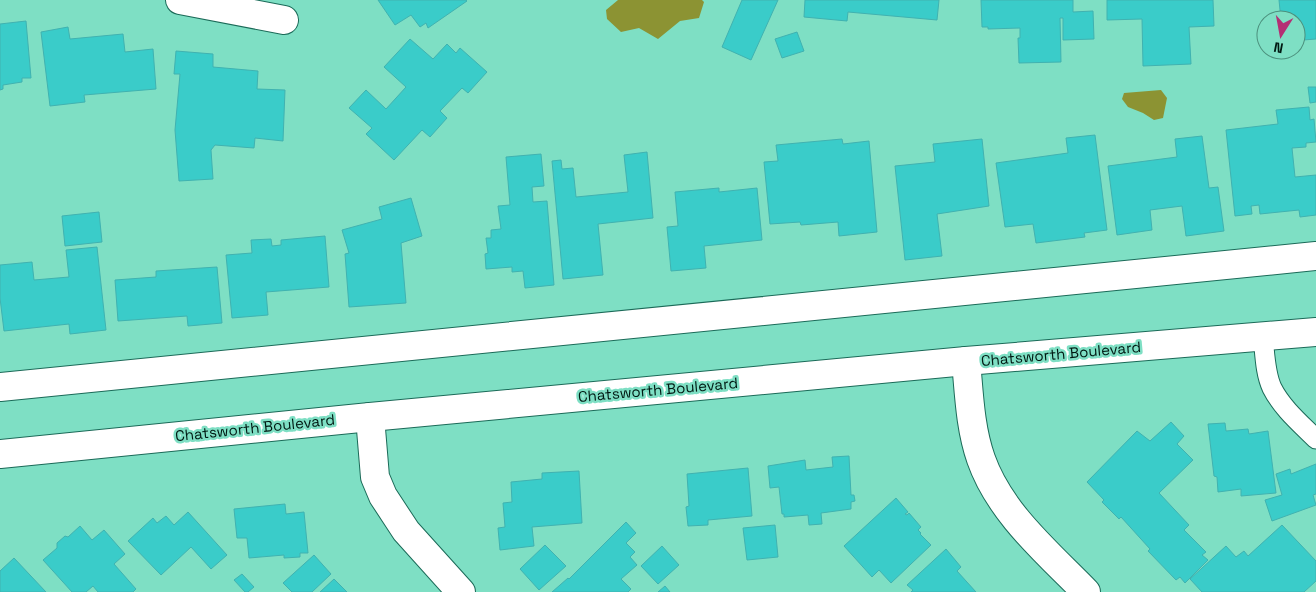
<svg xmlns="http://www.w3.org/2000/svg" width="1316" height="592" font-family="'Space Grotesk',sans-serif">
  <style>
    .forest { fill: #8c9333 }
    .building { fill: #3accc9; stroke: #40b2b0 }
    .lines { fill: none; stroke-linecap: round; stroke-linejoin: round }
    .service-casing { stroke: #1b6a58; stroke-width: 21 }
    .minor-casing { stroke: #1b6a58; stroke-width: 30 }
    .secondary-casing { stroke: #1b6a58; stroke-width: 30 }
    .service { stroke: #fff; stroke-width: 19 }
    .minor { stroke: #fff; stroke-width: 28 }
    .secondary { stroke: #fff; stroke-width: 28 }
    .labels { text-anchor: middle; stroke-width: 5; stroke-linejoin: round; paint-order: stroke }
    .street-label { font-size: 15px; fill: #001912; stroke: #7edfc4 }
  </style>
  <rect width="100%" height="100%" fill="#7edfc4"/>
  <!-- forest -->
  <path class="forest" d="M618 0H702L704 2 699 18 680 21 658 39 639 28 621 32 607 19 606 10Z
    M1161 90 1167 98 1163 118 1154 120 1143 113 1128 107 1122 99 1124 93Z"/>
  <!-- building -->
  <path class="building" d="M378 0H466L467 1 428 28 426 23 420 27 411 15 395 25Z
    M742 0H778L751 60 722 47Z
    M805 0H939L937 20 848 12 847 21 804 17Z
    M981 0H1073V12L1093 11 1094 39 1063 40V18H1060L1061 62 1019 63 1018 38H1020V28L988 29V27H982Z
    M1107 0H1213L1214 26 1189 27 1191 64 1143 66 1142 19 1107 20Z
    M1279 0H1316V39L1303 40 1302 34 1296 35V20H1281Z
    M26 21 31 78H22V82L3 85V89L0 90V24Z
    M68 27 70 39 123 34 125 52 153 49 156 89 84 95 85 102 50 106 41 32Z
    M797 32 804 51 782 58 775 39Z
    M410 39 433 59 447 44 456 53 460 48 487 72 468 93 462 88 440 111 447 118 430 137 422 130 394 160 366 134 372 128 349 108 366 90 386 109 406 87 384 67Z
    M176 51 213 54V67L258 71 257 89 285 90 283 141 255 138 254 148 215 145 211 150 213 179 179 181 175 130 180 74H174Z
    M1308 87H1316V102L1310 103Z
    M1309 107 1310 120 1314 119 1316 142 1306 143V147L1292 148 1295 177 1316 175V215L1300 217 1299 210 1260 214 1259 205 1251 206 1252 214 1235 216 1226 130 1278 124 1276 110Z
    M1095 135 1107 230 1084 233 1085 237 1036 243 1033 224 1005 227 996 163 1068 153 1066 138Z
    M1202 136 1209 188 1218 187 1224 231 1186 236 1182 206 1150 210 1152 230 1117 235 1108 166 1177 157 1175 139Z
    M842 139 843 144 869 141 877 232 839 236 838 222 801 225 800 222 770 224 764 162 778 161 776 145Z
    M982 139 989 206 937 214 942 256 905 260 895 166 935 162 933 144Z
    M647 152 653 218 598 224 603 275 563 279 552 161 561 160 562 169 573 168 576 197 628 192 624 155Z
    M541 154 544 186 532 187 533 202 547 201 554 285 525 288 523 271 512 272V267L486 269 485 254 488 253 486 238H491V230L501 229 498 206 510 205 506 157Z
    M719 188V192L757 188 762 240 704 246 706 268 671 271 667 227 678 226 675 192Z
    M411 198 422 236 401 243 406 303 349 307 345 254 349 253 342 230 382 219 379 207Z
    M99 212 102 242 65 246 62 216Z
    M325 236 329 287 266 292 268 315 232 318 226 255 252 253 251 240 271 239 272 246 281 245V240Z
    M97 247 106 330 70 334 69 324 4 331 0 298V265L32 262 34 280 69 277 66 250Z
    M217 267 222 323 188 326 187 316 118 321 115 280 156 277V271Z
    M1171 422 1184 436 1177 444 1193 460 1159 493 1189 525 1184 530 1206 552 1202 555 1208 560 1185 583 1180 577 1176 580 1148 551 1150 549 1121 517 1119 519 1102 502 1104 500 1087 482 1137 431 1150 441Z
    M1225 423 1226 431 1248 429 1249 434 1268 431 1276 493 1241 496V489L1218 492 1217 477 1214 476 1208 424Z
    M849 456 851 495H854L855 501 851 502V509L821 513 822 524 809 525 808 515 784 517V514H782L779 487 770 488 768 466 805 460 806 470 833 467 832 457Z
    M1316 464V494L1313 495 1316 505 1272 521 1265 500 1282 495 1276 474 1290 469 1291 474Z
    M748 468 752 516 708 520V525L688 526 686 507 689 506 687 474Z
    M579 471 582 523 532 527 534 546 500 550 498 528 505 527 503 503 512 502 511 482 542 479V473Z
    M896 498 908 512 905 514 907 515 909 513 921 527 918 530 921 533 920 534 931 545 891 583 879 570 872 577 844 546Z
    M285 504 286 514 304 512 308 553H300V557L284 558V555L249 558 247 538H237L234 509Z
    M188 512 227 555 211 569 191 547 161 575 128 541 153 518 157 523 166 516 174 525Z
    M626 522 636 533 626 543 635 552 630 557 637 565 621 579 631 589 628 592H552L568 578 569 579Z
    M775 525 778 557 747 560 743 528Z
    M1282 525 1316 561V581L1304 592H1202L1190 579 1226 546 1236 557 1244 551 1248 556Z
    M80 526 92 540 104 530 125 554 114 564 136 589 133 592H98L93 586 86 592H72L43 560 57 548V543L65 536 68 537Z
    M545 545 566 566 539 590 520 569Z
    M662 546 679 565 658 584 641 566Z
    M946 549 961 567 957 571 976 592H911L913 590 907 585Z
    M314 555 331 574 312 592H292L283 583Z
    M14 558 46 592H0V571Z
    M242 574 254 587 248 592H245L234 580Z
    M334 579 347 592H320Z
    M665 586 670 592H658Z"/>
  <g class="lines">
    <defs>
      <path id="service" d="M1263 337C1265 354 1265 373 1272 388 1282 408 1301 424 1316 439"/>
      <path id="minor" d="M180 0 284 20
        M966 361C969 393 970 428 981 459 1000 513 1047 552 1086 592
        M0 387 1316 256
        M370 417 375 477 383 496 406 531 461 592"/>
      <path id="secondary" d="M0 454 370 417 966 361 1316 332"/>
    </defs>
    <!-- service casing -->
    <use href="#service" class="service-casing"/>
    <!-- minor casing -->
    <use href="#minor" class="minor-casing"/>
    <!-- secondary casing -->
    <use href="#secondary" class="secondary-casing"/>
    <!-- service -->
    <use href="#service" class="service"/>
    <!-- minor -->
    <use href="#minor" class="minor"/>
    <!-- secondary -->
    <use href="#secondary" class="secondary"/>
  </g>
  <g class="labels">
    <!-- street labels -->
    <g class="street-label">
      <text transform="translate(1061 354) rotate(-5)" y="5">Chatsworth Boulevard</text>
      <text transform="translate(658 390) rotate(-5)" y="5">Chatsworth Boulevard</text>
      <text transform="translate(255 428) rotate(-6)" y="5">Chatsworth Boulevard</text>
    </g>
  </g>
  <!-- north arrow -->
  <g transform="translate(1281 35) rotate(191)"><circle r="24" fill="#7edfc4" stroke="#4c907d"/>
  <path d="M0-4L9 19L0 12L-9 19Z" fill="#b42f74"/>
  <text y="-8" font-size="14" font-weight="bold" text-anchor="middle" fill="#001912">N</text>
  </g>
</svg>
